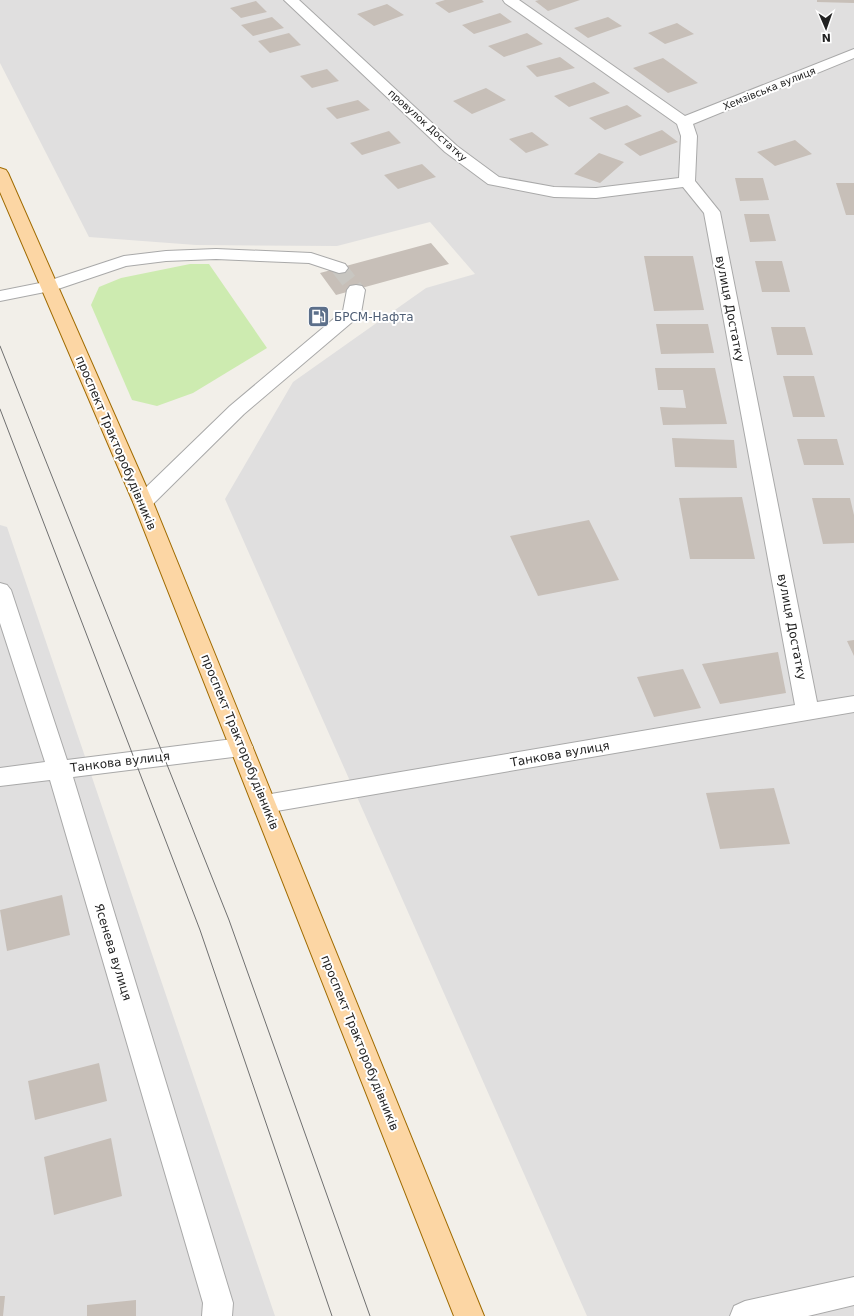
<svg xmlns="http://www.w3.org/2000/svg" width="854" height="1316" font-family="'DejaVu Sans',sans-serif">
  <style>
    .residential { fill: #e0dfdf }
    .grass { fill: #cdebb0 }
    .building { fill: #c7bfb8 }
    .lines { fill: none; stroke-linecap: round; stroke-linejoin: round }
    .minor-tunnel { stroke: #c8c6c1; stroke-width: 16; stroke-dasharray: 16 8; stroke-linecap: butt }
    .minor-casing { stroke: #a9a9a9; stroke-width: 2 }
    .major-casing { stroke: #a06b00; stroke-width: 2 }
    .minor { fill: #fff; fill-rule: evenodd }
    .major { fill: #fcd6a4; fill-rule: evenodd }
    .tram { stroke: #707070; stroke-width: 1 }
    .labels { text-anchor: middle; stroke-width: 4; stroke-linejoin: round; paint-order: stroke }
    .far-street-label { font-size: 10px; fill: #222; stroke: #fff }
    .street-label { font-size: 12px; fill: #222; stroke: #fff }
    .service-label { font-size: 12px; fill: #4e5e75; stroke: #fff; text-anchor: start }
  </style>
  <rect width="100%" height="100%" fill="#f2efe9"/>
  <!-- residential -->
  <path class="residential" d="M0 0H854V1316H587L225 499 293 382 426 288 475 274 430 222 337 246 196 245 89 237 0 63Z
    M0 525 7 527 275 1316H0Z"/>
  <!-- grass -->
  <path class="grass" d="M190 264H209L267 348 193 393 157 406 132 400 91 305 99 287 121 278Z"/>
  <!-- building -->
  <path class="building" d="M445 0H482L484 2 449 13 435 3Z
    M539 0H580L548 11 535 1Z
    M817 0H854V3L817 2Z
    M256 1 267 12 241 18 230 8Z
    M387 4 404 15 374 26 357 14Z
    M500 13 512 22 474 34 462 25Z
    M272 17 284 28 253 36 241 25Z
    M608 17 622 26 588 38 574 28Z
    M677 23 694 34 665 44 648 33Z
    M289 33 301 45 270 53 258 41Z
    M527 33 543 44 504 57 488 46Z
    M560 57 575 68 537 77 526 66Z
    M663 58 698 83 668 93 633 68Z
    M327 69 339 81 312 88 300 76Z
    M594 82 610 93 569 107 554 96Z
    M486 88 506 100 472 114 453 101Z
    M358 100 370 110 337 119 326 108Z
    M627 105 642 116 605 130 589 118Z
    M662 130 678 142 640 156 624 144Z
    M389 131 401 143 362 155 350 143Z
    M532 132 549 145 526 153 509 139Z
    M795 140 812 154 775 166 757 152Z
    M599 153 624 162 600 183 574 174Z
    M422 164 436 177 398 189 384 175Z
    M735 178H763L769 200 740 201Z
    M836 183H854V215H846Z
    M744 214H769L776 241 750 242Z
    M431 243 449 264 336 295 320 273Z
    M644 256H693L704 310 654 311Z
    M755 261H782L790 292H762Z
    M656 324H708L714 353 661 354Z
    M771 327H805L813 355H777Z
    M655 368H715L727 424 663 425 660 407 686 408 683 390H658Z
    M783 376H814L825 417H793Z
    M672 438 734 440 737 468 675 467Z
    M797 439H837L844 465H804Z
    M742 497 755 559H690L679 498Z
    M812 498H850L854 515V543L823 544Z
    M589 520 619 580 538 596 510 536Z
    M854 640V656L847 641Z
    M778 652 786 693 720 704 702 664Z
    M683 669 701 708 654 717 637 677Z
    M774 788 790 844 720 849 706 793Z
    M62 895 70 935 7 951 0 910Z
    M99 1063 107 1101 35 1120 28 1081Z
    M111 1138 122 1196 54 1215 44 1157Z
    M0 1296H5L3 1316H0Z
    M136 1300V1316H87V1305Z"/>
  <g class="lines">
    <!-- minor-tunnel -->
    <path class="minor-tunnel" d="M339 268 356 290"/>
    <defs>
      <path id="minor" d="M284 0H299L457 146 499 177 554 187 596 188 679 178 681 136 677 124 505 3 503 0H519L685 116 854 49V58L693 124 697 136 695 181 720 212 817 702 854 696V712L265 813 257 811 253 804 257 797 265 795 795 705 704 213 683 187 596 198 554 197 488 184 445 152Z
        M216 249 311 253 345 264 348 268 345 272 339 273 309 263 216 259 166 261 126 266 55 290 0 301V291L45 282 124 256 166 251Z
        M356 285 362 286 365 290 361 313 358 317 244 414 150 507 143 509 136 507 133 502 136 497 230 406 343 311 347 290 350 286Z
        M0 583 7 585 11 590 67 760 241 738 249 741 253 747 249 753 241 756 73 777 233 1303 232 1316H202L203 1303 50 780 0 786V768L45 762 0 623Z
        M854 1277V1305L808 1316H730L734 1306 745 1301Z"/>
      <path id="major" d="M0 168 6 170 8 173 153 502 484 1316H454L133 502 0 192Z"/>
    </defs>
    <!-- minor casing -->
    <use href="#minor" class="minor-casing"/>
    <!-- major casing -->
    <use href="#major" class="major-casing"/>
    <!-- minor -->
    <use href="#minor" class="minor"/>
    <!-- major -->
    <use href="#major" class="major"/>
    <!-- tram -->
    <path class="tram" d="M0 346 229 920 370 1316
      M0 409 200 930 332 1316"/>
  </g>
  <!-- icons -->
  <defs>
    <symbol id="fuel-square" viewBox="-11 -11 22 22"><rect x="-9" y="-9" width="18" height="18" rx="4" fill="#5c6f8a" stroke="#fff"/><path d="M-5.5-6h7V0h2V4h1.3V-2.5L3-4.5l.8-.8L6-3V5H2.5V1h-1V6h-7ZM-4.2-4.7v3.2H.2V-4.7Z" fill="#fff"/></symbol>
  </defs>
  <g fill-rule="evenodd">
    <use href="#fuel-square" x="306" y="304" width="25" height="25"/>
  </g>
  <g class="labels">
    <!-- far-street labels -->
    <g class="far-street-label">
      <text transform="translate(769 88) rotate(-22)" y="4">Хемзівська вулиця</text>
      <text transform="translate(428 125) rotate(42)" y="4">провулок Достатку</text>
    </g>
    <!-- street labels -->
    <g class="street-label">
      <text transform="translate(730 309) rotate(79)" y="4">вулиця Достатку</text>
      <text transform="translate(116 443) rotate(67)" y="4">проспект Тракторобудівників</text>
      <text transform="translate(792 627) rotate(79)" y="4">вулиця Достатку</text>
      <text transform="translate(240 742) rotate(68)" y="4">проспект Тракторобудівників</text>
      <text transform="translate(560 754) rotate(-10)" y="4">Танкова вулиця</text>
      <text transform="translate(120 762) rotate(-7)" y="4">Танкова вулиця</text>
      <text transform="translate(113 952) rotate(73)" y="4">Ясенева вулиця</text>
      <text transform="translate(360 1043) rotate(68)" y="4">проспект Тракторобудівників</text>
    </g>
    <!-- service labels -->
    <g class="service-label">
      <text x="334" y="321">БРСМ-Нафта</text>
    </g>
  </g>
  <!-- north arrow -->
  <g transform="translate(826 28) rotate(178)" stroke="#ffffff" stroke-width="3" paint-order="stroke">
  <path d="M0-3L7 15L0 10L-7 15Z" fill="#222222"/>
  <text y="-6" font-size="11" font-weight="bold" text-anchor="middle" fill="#222222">N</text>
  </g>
</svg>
